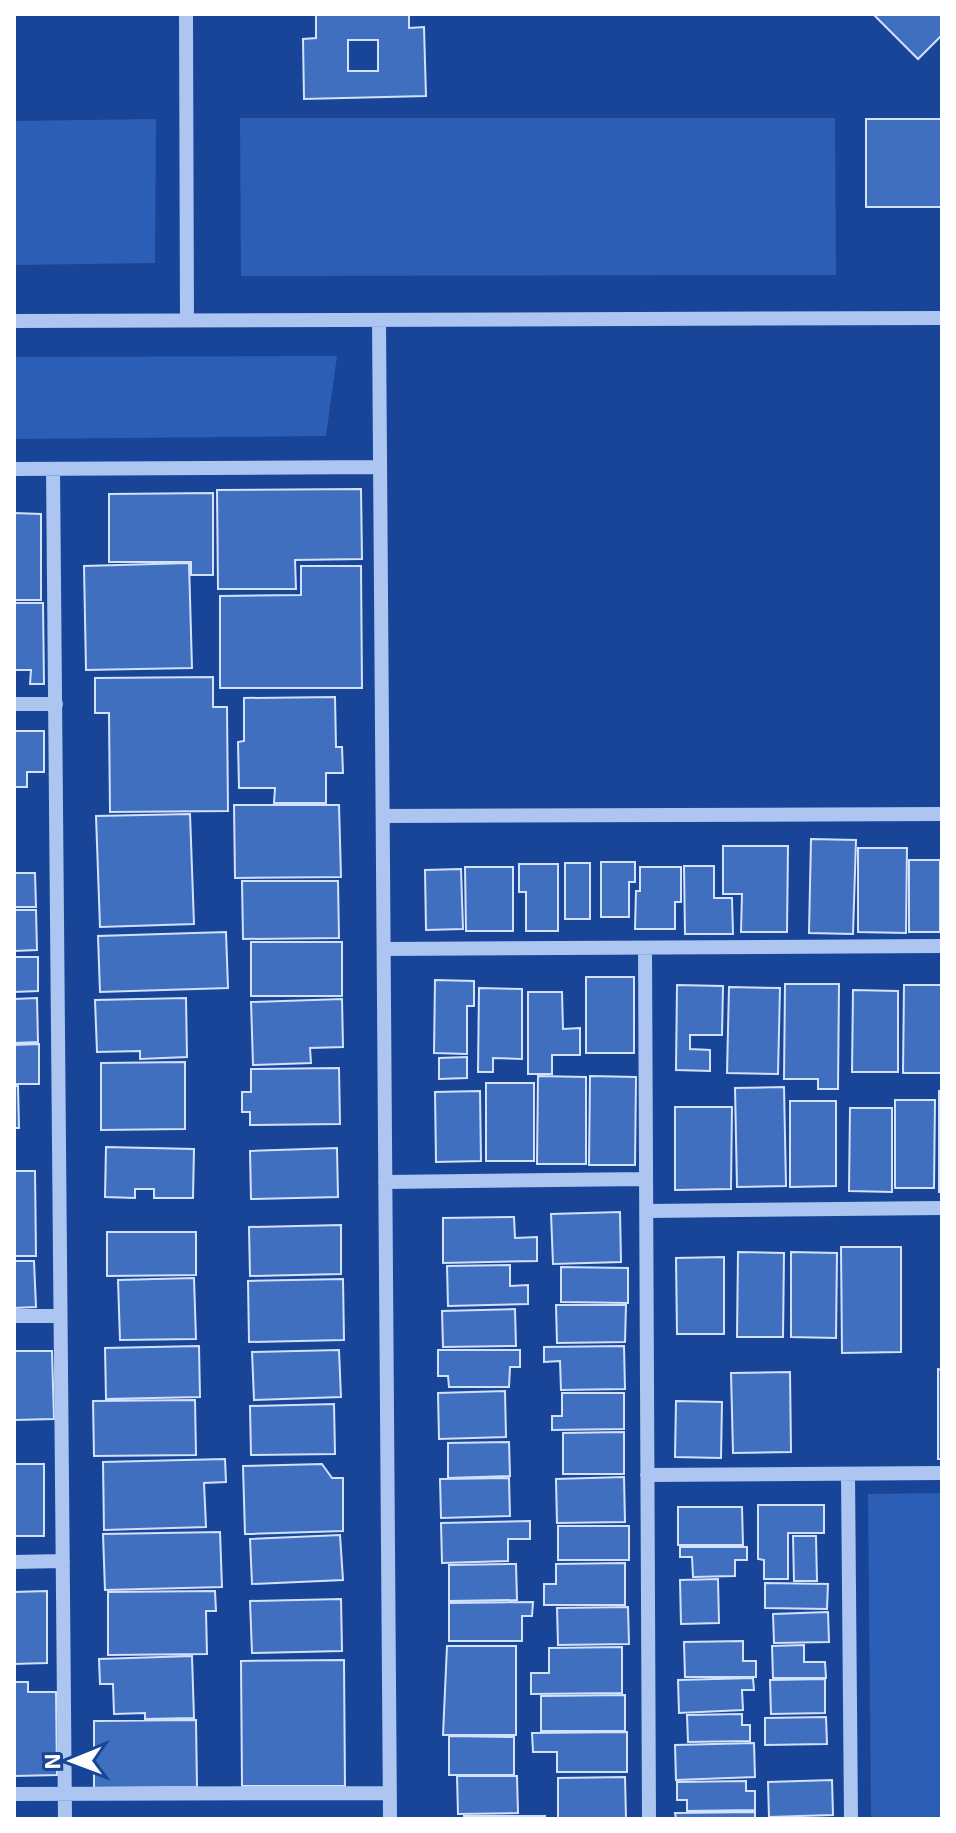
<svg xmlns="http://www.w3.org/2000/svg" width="956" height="1833" font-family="'Exo 2',sans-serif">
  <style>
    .green { fill: #2c5eb6 }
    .building { fill: #416fbf; stroke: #d3e2fc; stroke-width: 2; fill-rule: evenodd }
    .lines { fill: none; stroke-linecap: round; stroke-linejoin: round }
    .minor { stroke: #acc5f1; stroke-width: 14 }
  </style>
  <rect width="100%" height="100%" fill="#184598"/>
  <!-- green -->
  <path class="green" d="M240 118H835L836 275 241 276Z
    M156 119 155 263 14 265V121Z
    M337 356 326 436 14 439V357Z
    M942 1493V1819H871L868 1494Z"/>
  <!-- building -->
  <path class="building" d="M316 14H409V28L424 27 426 96 304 99 303 39 316 38ZM348 40H378V71H348Z
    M873 14H942V35L918 59Z
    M866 119H942V207H866Z
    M361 489 362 559 295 560 296 589H218L217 490Z
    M213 493V575H191V562H109V494Z
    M14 513 41 514V600H14Z
    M189 563 192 668 86 670 84 566Z
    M301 566H361L362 688H220V596L301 595Z
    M14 603H43L44 684H30L31 670H14Z
    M213 677V707H227L228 811 110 812 109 713H95V678Z
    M335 697 336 747H342L343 773H326V803H274L275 788H239L238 742 244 741V698Z
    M14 731H44V772H27V787H14Z
    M234 805H339L341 877 235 878Z
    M190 814 194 924 100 927 96 816Z
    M811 839 856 840 853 934 809 933Z
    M723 846H788L787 932H741L742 894H723Z
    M858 848H907L906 933 858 932Z
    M909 860H940V932H909Z
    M601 862H635V882H629V917H601Z
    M565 863H590V919H565Z
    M519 864H558V931H526V892H519Z
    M684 866H714V898H732L733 934H685Z
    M465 867H513V931H466Z
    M640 867H681V902H675V929H635L636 891H640Z
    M461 869 463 929 426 930 425 870Z
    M14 873H35L36 907H14Z
    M242 881H338L339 938 243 939Z
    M14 910H36L37 950 14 951Z
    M226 932 228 988 100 992 98 936Z
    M251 942H342V996H251Z
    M14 957H38V991L14 992Z
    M586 977H634V1053H586Z
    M435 980 474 981V1006H467V1054L434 1053Z
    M785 984H839L838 1089H818V1079H784Z
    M677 985 723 986 722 1035H690V1049L710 1050V1071L676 1070Z
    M904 985H942V1073H903Z
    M729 987 780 988 778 1074 727 1073Z
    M479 988 522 989V1059L493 1058V1072H478Z
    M853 990 898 991V1072H852Z
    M528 992H562L563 1029 580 1028V1055H552V1074H528Z
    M37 998 38 1042 14 1043V999Z
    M186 998 187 1057 140 1059V1051L97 1052 95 1000Z
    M342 999 343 1047 310 1048 311 1063 253 1065 251 1002Z
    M39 1044V1084H14V1045Z
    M467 1057V1078L439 1079V1058Z
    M185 1062V1129L101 1130V1063Z
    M339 1068 340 1124 250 1125V1112H242V1092H251V1069Z
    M538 1076 586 1077V1164H537Z
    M590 1076 636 1077 635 1165H589Z
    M486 1083H534V1161H486Z
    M14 1086H18L19 1128H14Z
    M784 1087 786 1186 737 1187 735 1088Z
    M480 1091 481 1161 436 1162 435 1092Z
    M939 1091H942V1192H939Z
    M895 1100H935L934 1188H895Z
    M790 1101H836V1186L790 1187Z
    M675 1107H732L731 1189 675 1190Z
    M850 1108H892V1192L849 1191Z
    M106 1147 194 1149 193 1198H154V1189H135V1198L105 1197Z
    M337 1148 338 1197 251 1199 250 1151Z
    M14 1171H35L36 1256H14Z
    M620 1212 621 1262 553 1264 551 1214Z
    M514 1217 515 1238 537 1237V1261L443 1263V1218Z
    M341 1225V1274L250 1276 249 1227Z
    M107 1232H196V1275L107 1276Z
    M841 1247H901V1352L842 1353Z
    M738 1252 784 1253 783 1337H737Z
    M791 1252 837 1253 836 1338 791 1337Z
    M724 1257V1334H677L676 1258Z
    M14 1261H34L36 1307 14 1308Z
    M510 1265V1286L528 1285V1304L448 1306 447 1266Z
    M561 1267 628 1268V1303L561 1302Z
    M194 1278 196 1339 120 1340 118 1280Z
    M343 1279 344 1340 249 1342 248 1281Z
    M556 1305H626L625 1342 557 1343Z
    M515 1309 516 1346 443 1347 442 1311Z
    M199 1346 200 1397 106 1399 105 1348Z
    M624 1346 625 1389 561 1390 560 1361 544 1362V1347Z
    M339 1350 341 1397 254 1400 252 1352Z
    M438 1350H520V1367H510L509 1387H449L448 1376H438Z
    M14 1351H52L54 1419 14 1420Z
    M938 1369 942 1370V1459H938Z
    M790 1372 791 1452 733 1453 731 1373Z
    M505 1391 506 1437 439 1439 438 1393Z
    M562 1393H624V1429L552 1430V1416H562Z
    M195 1400 196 1455 94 1456 93 1401Z
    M676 1401 722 1402 721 1458 675 1457Z
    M334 1404 335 1454 251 1455 250 1406Z
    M624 1432V1474H563V1433Z
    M509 1442 510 1476 448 1478V1443Z
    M225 1459 226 1482 204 1483 206 1527 104 1530 103 1462Z
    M14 1464H44V1536H14Z
    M322 1464 332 1478H343V1531L245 1534 243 1466Z
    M624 1477 625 1522 557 1523 556 1479Z
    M509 1478 510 1516 441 1518 440 1479Z
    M758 1505H824V1533H788V1579H764V1560L758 1559Z
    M678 1507H742L743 1545H678Z
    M530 1521V1539H508V1561L442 1563 441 1523Z
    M558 1526H629V1560H558Z
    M220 1532 222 1587 105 1590 103 1534Z
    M340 1535 343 1580 252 1584 250 1539Z
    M793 1536H816L817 1581H794Z
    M680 1547H747V1560H735V1576L693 1577 692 1557H680Z
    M625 1563V1605H544V1584H556V1564Z
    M516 1564 517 1600 449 1601V1565Z
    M718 1579 719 1623 681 1624 680 1580Z
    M765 1583 828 1584 827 1609 765 1608Z
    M47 1591V1663L14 1664V1592Z
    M215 1591 216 1611H206L207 1654 108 1655V1592Z
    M341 1599 342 1651 252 1653 250 1601Z
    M533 1602 532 1616H522V1641H449V1603Z
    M628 1607 629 1644 558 1645 557 1608Z
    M828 1612 829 1642 774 1643 773 1614Z
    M743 1641V1661H756V1677H685L684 1642Z
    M804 1645V1662H825L826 1678H773L772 1646Z
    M447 1646H516V1735H443Z
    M622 1647V1693L531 1694V1673H549V1648Z
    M192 1656 194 1718 145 1719V1713L114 1714 113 1684H100L99 1659Z
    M344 1660 345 1786H242L241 1661Z
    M753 1678 754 1690H742L743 1710 679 1713 678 1680Z
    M825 1679V1713L771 1714 770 1680Z
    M14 1682H28V1692H56L57 1775 14 1776Z
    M625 1695V1731H541V1696Z
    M742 1714V1725H750V1741L688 1742 687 1715Z
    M826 1717 827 1744 765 1745V1718Z
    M196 1720 197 1787 94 1788V1721Z
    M627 1732V1772H557V1752H533L532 1733Z
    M449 1736 514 1737V1775H449Z
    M754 1743 755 1777 676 1780 675 1745Z
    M457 1776H517L518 1813 458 1814Z
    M625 1777 626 1818 558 1819V1778Z
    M832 1780 833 1815 769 1817 768 1782Z
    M746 1781V1791H755V1810L687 1811V1800H677V1782Z
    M755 1812V1819H676L675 1813Z
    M464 1816H545V1819H464Z"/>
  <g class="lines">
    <!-- minor -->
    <path class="minor" d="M186 14 187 320
      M379 320 390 1819
      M14 321 942 318
      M14 469 380 467
      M53 469 65 1819
      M14 704H56
      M383 816 942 814
      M645 948 649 1819
      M384 949 942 946
      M385 1182 646 1179
      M646 1211 942 1208
      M14 1316H60
      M848 1474 851 1819
      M647 1475 942 1473
      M14 1562 63 1561
      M14 1794 390 1793"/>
  </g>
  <!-- border -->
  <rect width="956" height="1833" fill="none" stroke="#ffffff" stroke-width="32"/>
  <!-- north arrow -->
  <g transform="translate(72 1761) rotate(269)" stroke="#184598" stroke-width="6" paint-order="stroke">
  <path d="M0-6L14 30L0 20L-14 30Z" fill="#ffffff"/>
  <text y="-12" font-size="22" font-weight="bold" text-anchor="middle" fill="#ffffff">N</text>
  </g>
</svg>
